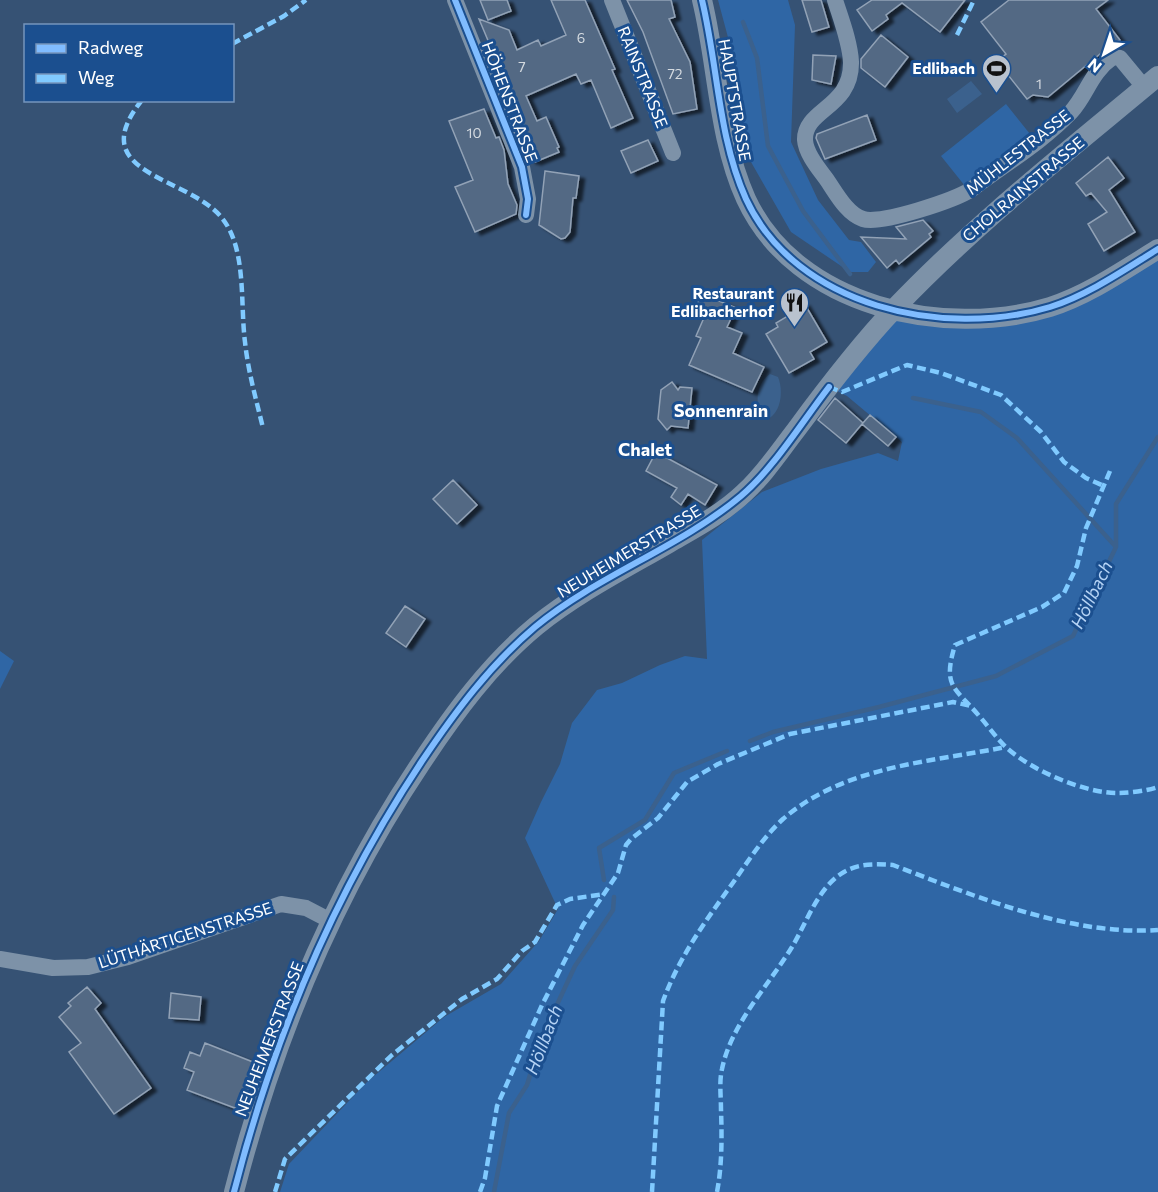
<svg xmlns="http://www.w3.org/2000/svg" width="1158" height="1192" font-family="Commissioner,sans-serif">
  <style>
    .green { fill: #2f66a5 }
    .water { fill: #3b618d }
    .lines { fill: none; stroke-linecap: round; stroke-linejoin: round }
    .stream { stroke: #3b618d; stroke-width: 4.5 }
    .building { fill: #526984; stroke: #92a2b6; stroke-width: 1.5; filter: url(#shadow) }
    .minor { stroke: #7d92a8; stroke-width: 16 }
    .tertiary { stroke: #7d92a8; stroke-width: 20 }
    .quiet { stroke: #80caff; stroke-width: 4.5; stroke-dasharray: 9 4.5; stroke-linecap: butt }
    .cycleway-casing { stroke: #1b4f8f; stroke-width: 10 }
    .cycleway { stroke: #80bcff; stroke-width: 6 }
    .labels { text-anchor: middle; stroke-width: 6; stroke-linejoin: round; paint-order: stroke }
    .number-label { font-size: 14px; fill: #d4dae0 }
    .poi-label { font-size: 16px; font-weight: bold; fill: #fff; stroke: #1b4f8f; text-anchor: end }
    .street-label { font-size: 16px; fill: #fff; stroke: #1b4f8f }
    .neighbourhood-label { font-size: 18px; font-weight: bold; fill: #fff; stroke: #1b4f8f }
    .water-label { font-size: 18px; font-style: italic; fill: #b5d3f5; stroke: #1b4f8f }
  </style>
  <defs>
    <filter id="shadow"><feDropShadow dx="5.5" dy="3" stdDeviation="1.5" flood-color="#0009"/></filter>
  </defs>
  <rect width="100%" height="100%" fill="#365274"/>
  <!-- green -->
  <path class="green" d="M718 0H788L795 25 791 142 818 200 849 240 861 242 876 262 868 272H850L791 232 747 155 737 71Z
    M1006 104 1030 134 965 186 941 156Z
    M1158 249V1192H280L289 1164 367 1082 444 1017 501 984 539 941 558 909 525 838 541 802 560 764 572 723 597 690 622 683 660 665 685 656 707 659 702 540 762 492 821 469 878 453 898 461 902 442 847 396 829 387 894 309 1029 312Z
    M0 651 14 661 0 689Z"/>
  <!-- water -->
  <path class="water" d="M971 81 982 94 957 113 947 99Z
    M770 374 778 377C784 391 781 415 765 420 754 407 755 384 770 374Z"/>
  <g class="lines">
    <!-- stream -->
    <path class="stream" d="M743 22 757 58 768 146 803 211 850 274
      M1116 547V504L1158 437
      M750 741 773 732 879 707 996 676 1073 636 1116 547 1017 438 981 412 913 398
      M604 880 599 848 645 820 674 773 727 751
      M494 1192 509 1113 527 1085 541 1039 575 966 613 910 614 897"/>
  </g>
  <!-- building -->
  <path class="building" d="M480 0H507L511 11 488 20Z
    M551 0H585L615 69 612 70 633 118 611 128 591 80 581 84 576 74 526 96 537 121 546 117 559 147 557 148 559 152 535 162 534 160 531 161 518 129 524 126 479 19 509 30 517 50 538 40 541 46 566 35Z
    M627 0H671L675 17 669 19 690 62 697 109 673 114 643 32Z
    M802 0H821L829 27 812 32Z
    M872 0H965L940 32 902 3 886 15 888 19 872 31 857 10Z
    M1009 0H1108L1096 9 1120 40 1106 49 1048 97 1033 95 1027 99 997 61 1006 54 981 22Z
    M881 35 908 57 885 87 861 68V59Z
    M813 55 836 56 831 84 812 80Z
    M484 109 496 138 499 137 504 150 508 184 517 205 516 214 475 232 455 187 473 180 449 121Z
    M867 115 876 140 825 159 816 138 817 134Z
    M648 140 658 161 631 173 621 151Z
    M1108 157 1124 178 1109 190 1135 232 1104 251 1088 224 1107 212 1091 193 1086 196 1076 183Z
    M545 171 579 176 576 198H573L570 232 565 238 561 239 539 225Z
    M923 220 933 231 929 234 931 237 899 264 896 260 887 268 861 237 906 239 896 227Z
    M700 293 736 308 727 327 742 333 733 353 764 367 752 392 689 365 701 338 696 336 706 313 696 311Z
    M804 303 827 342 810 352 814 359 789 373 766 334 778 327 776 323 788 316 787 313Z
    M672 382 678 390 680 387 692 388 688 428 671 426 667 430 658 419 661 390Z
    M835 398 863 423 870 415 896 437 888 446 862 424 846 443 818 420Z
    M656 452 717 485 705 505 688 494 681 505 671 497 677 488 646 471Z
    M453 480 477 505 457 524 433 499Z
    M405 606 425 619 406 647 386 633Z
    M87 987 101 1003 95 1009 151 1088 114 1114 69 1052 81 1043 59 1017 71 1006 68 1003Z
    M171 993 201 997 199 1020 169 1018Z
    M205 1043 258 1064 240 1110 187 1090 194 1072 184 1068 190 1052 200 1056Z"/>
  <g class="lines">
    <!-- minor -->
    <path class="minor" d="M455 0 522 167 528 199 526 215
      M612 0 673 153
      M835 0C841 19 850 42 851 62 852 108 804 109 805 140 806 154 819 169 827 180 836 193 847 214 863 219 881 225 955 200 972 189 1005 164 1042 142 1071 112 1088 93 1090 73 1113 57L1120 58 1144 87
      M0 959 53 968 88 967 128 957 281 904 306 908 331 921"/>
    <!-- tertiary -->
    <path class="tertiary" d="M702 0C718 66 718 137 746 199 796 307 944 339 1050 307 1088 295 1124 270 1158 249
      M234 1192C273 1040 334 893 421 763 454 713 490 664 536 626 577 593 624 569 669 543 695 528 722 514 744 493 764 475 779 452 796 430 827 388 859 346 895 308 976 223 1068 151 1158 76"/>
    <!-- quiet -->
    <path class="quiet" d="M957 35 974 0
      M232 44 284 16 306 0
      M142 100C82 175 187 175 222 218 247 249 240 304 245 342 248 371 256 399 263 428
      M829 387 842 392 907 365 941 373 1001 395 1041 432 1064 462 1086 478 1104 486
      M1110 471 1086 528 1077 566 1064 593 1042 607 955 645C942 688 955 687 980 717 989 727 997 739 1007 748 1031 770 1084 793 1117 793 1130 793 1146 791 1158 787
      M275 1192 285 1159 392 1055 462 999 497 979 522 951 535 942 557 905 570 899 605 894
      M480 1192 485 1178 497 1106 542 1005 583 925 618 873 626 845 631 839 658 818 687 782 718 764 790 734 953 702 971 706
      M652 1192 663 1001C678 960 702 926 727 891 744 868 761 839 783 819 844 766 930 762 1006 747
      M717 1192C722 1166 722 1137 721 1110 721 1096 719 1082 722 1069 731 1024 769 985 792 947 807 922 818 887 844 872 859 863 877 864 893 865 974 896 1070 936 1158 930"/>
    <defs>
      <path id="cycleway" d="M455 0 522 167 528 199 526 215
        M702 0C718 66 718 137 746 199 796 307 944 339 1050 307 1088 295 1124 270 1158 249
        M234 1192C273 1039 334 893 422 761 455 712 490 665 535 627 598 575 679 548 741 496 774 468 802 422 829 387"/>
    </defs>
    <!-- cycleway casing -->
    <use href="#cycleway" class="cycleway-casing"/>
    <!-- cycleway -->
    <use href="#cycleway" class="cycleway"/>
  </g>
  <!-- icons -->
  <defs>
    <symbol id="stadium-pin" viewBox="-11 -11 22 30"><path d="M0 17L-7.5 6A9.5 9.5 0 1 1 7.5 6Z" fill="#b9c2ce" stroke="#1b4f8f"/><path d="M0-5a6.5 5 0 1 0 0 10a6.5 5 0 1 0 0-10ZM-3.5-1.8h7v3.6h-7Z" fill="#111"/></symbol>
    <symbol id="restaurant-pin" viewBox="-11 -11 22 30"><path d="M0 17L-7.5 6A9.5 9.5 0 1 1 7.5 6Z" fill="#b9c2ce" stroke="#1b4f8f"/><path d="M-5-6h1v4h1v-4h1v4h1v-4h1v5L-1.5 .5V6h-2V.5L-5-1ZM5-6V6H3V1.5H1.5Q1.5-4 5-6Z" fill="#111"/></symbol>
  </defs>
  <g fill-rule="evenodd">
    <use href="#stadium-pin" x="980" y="52" width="33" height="45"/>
    <use href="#restaurant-pin" x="778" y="286" width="33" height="45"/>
  </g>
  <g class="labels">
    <!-- number labels -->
    <g class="number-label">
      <text x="581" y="43">6</text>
      <text x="522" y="72">7</text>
      <text x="675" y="79">72</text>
      <text x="1039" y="89">1</text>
      <text x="474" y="138">10</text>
    </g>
    <!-- poi labels -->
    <g class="poi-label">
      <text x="975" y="74">Edlibach</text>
      <text x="774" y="299">Restaurant<tspan x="774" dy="18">Edlibacherhof</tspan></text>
    </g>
    <!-- street labels -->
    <g class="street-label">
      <text transform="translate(643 77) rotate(68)" y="6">RAINSTRASSE</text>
      <text transform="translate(735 100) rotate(80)" y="6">HAUPTSTRASSE</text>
      <text transform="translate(510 102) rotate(69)" y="6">HÖHENSTRASSE</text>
      <text transform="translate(1018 152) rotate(-38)" y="6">MÜHLESTRASSE</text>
      <text transform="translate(1023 189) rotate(-40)" y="6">CHOLRAINSTRASSE</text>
      <text transform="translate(629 551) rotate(-31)" y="6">NEUHEIMERSTRASSE</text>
      <text transform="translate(185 935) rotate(-18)" y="6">LÜTHÄRTIGENSTRASSE</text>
      <text transform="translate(269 1039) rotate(-69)" y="6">NEUHEIMERSTRASSE</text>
    </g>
    <!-- neighbourhood labels -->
    <g class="neighbourhood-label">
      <text x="721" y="417">Sonnenrain</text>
      <text x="645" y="456">Chalet</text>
    </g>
    <!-- water labels -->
    <g class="water-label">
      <text transform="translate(1092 595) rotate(-64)" y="6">Höllbach</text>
      <text transform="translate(544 1040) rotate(-69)" y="6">Höllbach</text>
    </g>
  </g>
  <!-- legend -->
  <rect x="24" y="24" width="210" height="78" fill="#1b4f8f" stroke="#7695bc" stroke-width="1.5"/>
  <rect x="36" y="44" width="30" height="9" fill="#80bcff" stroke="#7695bc" stroke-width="1.5"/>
  <text x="78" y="54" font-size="18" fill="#ffffff">Radweg</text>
  <rect x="36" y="74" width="30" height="9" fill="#80caff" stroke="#7695bc" stroke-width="1.5"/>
  <text x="78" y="84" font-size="18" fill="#ffffff">Weg</text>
  <!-- north arrow -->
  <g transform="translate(1104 54) rotate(219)" stroke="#1b4f8f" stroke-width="4.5" paint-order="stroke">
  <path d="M0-4.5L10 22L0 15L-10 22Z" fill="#ffffff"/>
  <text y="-9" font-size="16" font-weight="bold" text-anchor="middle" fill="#ffffff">N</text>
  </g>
</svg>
